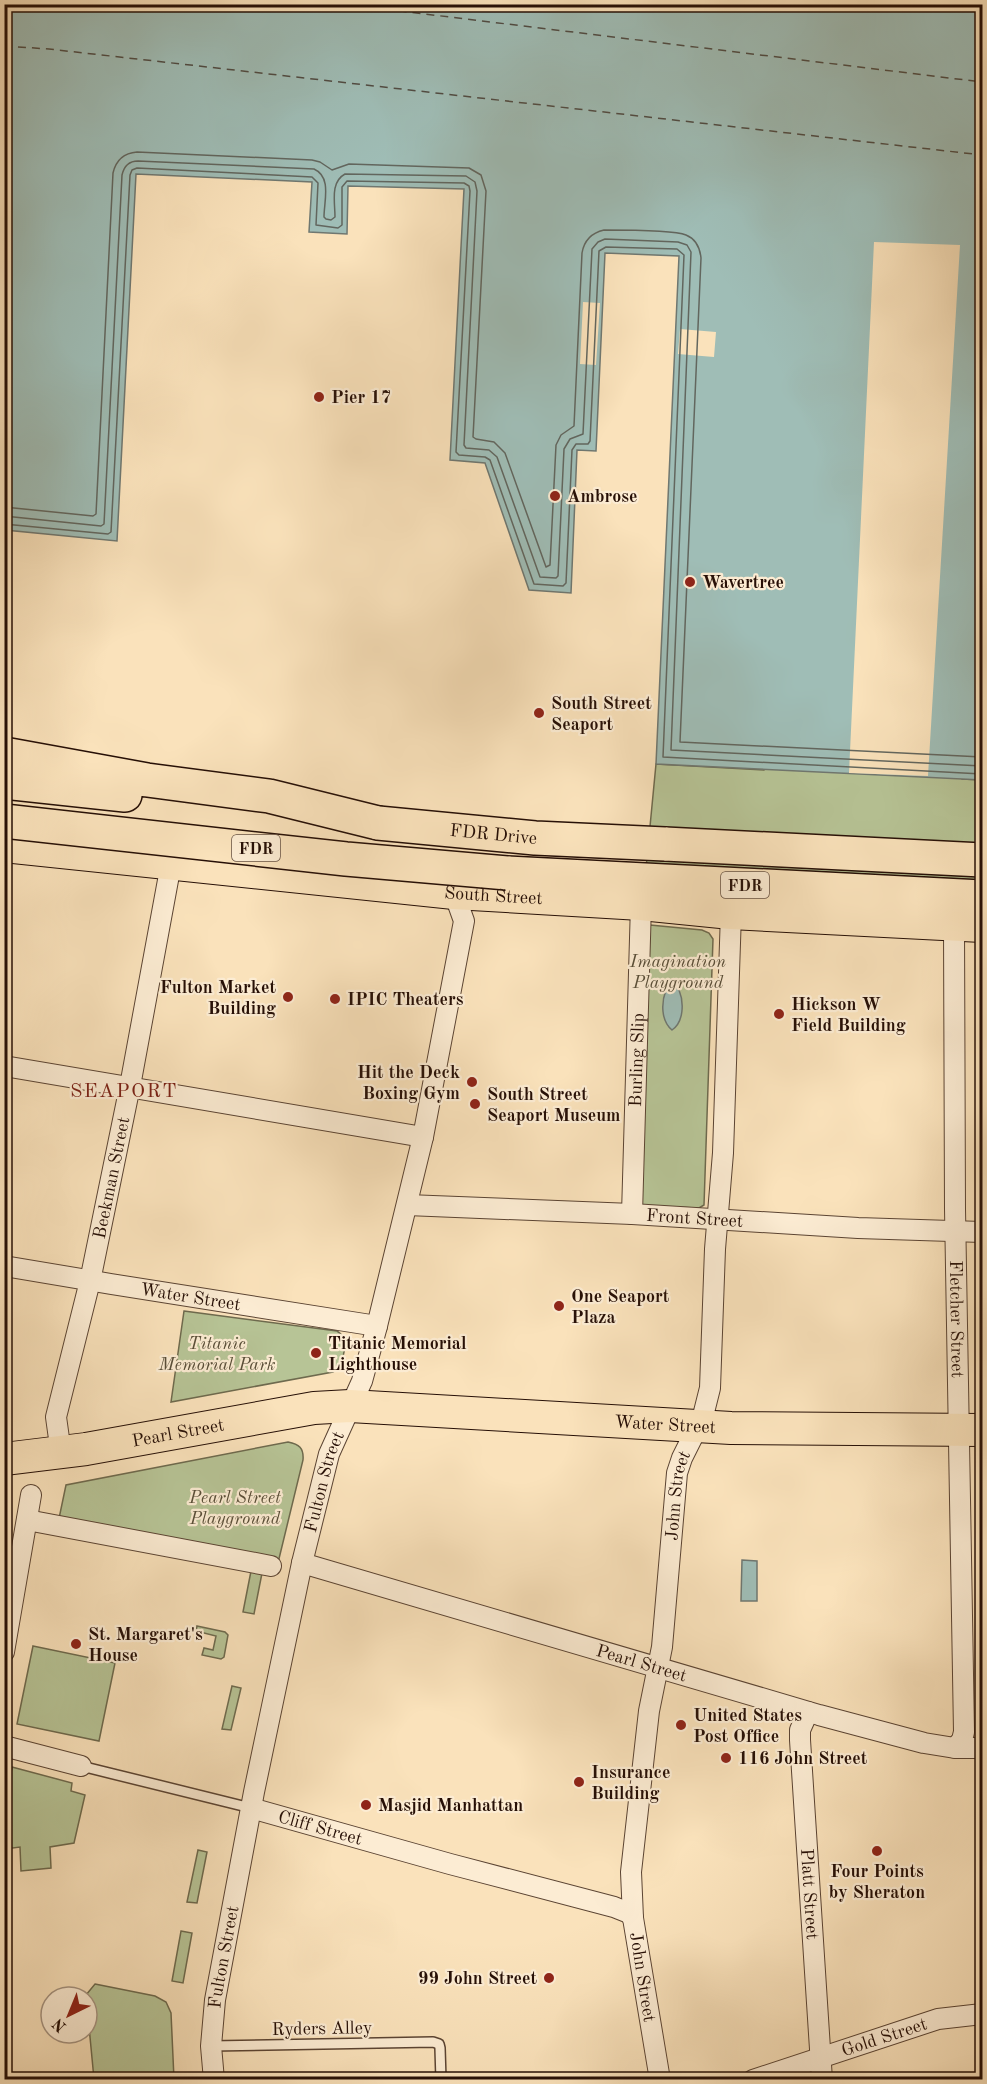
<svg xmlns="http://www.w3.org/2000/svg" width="987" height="2084" font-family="'Old Standard TT',serif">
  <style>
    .green { fill: #b7c496; stroke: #6e6a4e; stroke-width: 1.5 }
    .water { fill: #9fbdb6; stroke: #6f7770; stroke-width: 1.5 }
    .pier { fill: #fae2bb }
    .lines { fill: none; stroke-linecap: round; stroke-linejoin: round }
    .shore { stroke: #62665e; stroke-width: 1.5 }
    .ferry { stroke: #504c44; stroke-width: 1.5; stroke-dasharray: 8 6; stroke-linecap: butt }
    .lane-casing { stroke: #5b4433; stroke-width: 12 }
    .street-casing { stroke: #5b4433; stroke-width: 22 }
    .primary-casing { stroke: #260f06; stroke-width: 34 }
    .highway-casing { stroke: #260f06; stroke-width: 36 }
    .lane { stroke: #fcecd3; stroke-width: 9 }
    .street { stroke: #fcecd3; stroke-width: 20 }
    .primary { stroke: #fae2bb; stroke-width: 32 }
    .highway { stroke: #fae2bb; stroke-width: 33 }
    .highway-bridge-casing { stroke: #260f06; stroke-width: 36; stroke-linecap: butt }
    .highway-bridge { stroke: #fae2bb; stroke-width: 33 }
    .poi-dot { fill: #8f2418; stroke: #fcecd3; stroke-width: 2 }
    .labels { text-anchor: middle; stroke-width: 4.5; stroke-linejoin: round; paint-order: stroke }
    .shield { fill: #fcecd3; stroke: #665144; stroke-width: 1.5 }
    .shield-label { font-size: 16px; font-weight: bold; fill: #260f06 }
    .poi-label { font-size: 18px; font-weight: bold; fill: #260f06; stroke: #fcecd3; text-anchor: start }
    .street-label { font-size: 18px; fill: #260f06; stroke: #fcecd3 }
    .park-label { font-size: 18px; font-style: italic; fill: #594e38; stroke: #fcecd3 }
    .neighbourhood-label { font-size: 20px; letter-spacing: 1.5px; fill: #7a1f14; stroke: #fcecd3 }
  </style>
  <rect width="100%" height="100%" fill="#fae2bb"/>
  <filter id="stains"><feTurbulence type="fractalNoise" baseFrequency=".00333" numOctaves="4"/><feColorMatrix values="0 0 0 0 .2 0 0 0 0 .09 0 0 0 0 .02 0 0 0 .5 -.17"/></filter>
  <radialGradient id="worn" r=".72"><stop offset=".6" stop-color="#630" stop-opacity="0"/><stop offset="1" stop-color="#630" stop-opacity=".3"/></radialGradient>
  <!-- green -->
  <path class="green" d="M862 509 962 779 982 780V901L646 868 656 764 764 770Z
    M650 925 702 930 709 933 713 939 704 1205 699 1208 639 1206Z
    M184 1311 337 1331C351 1340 343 1354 340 1367L333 1372 171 1402Z
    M288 1442C299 1444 304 1448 303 1460L276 1571 263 1568 254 1614 243 1612 252 1566 57 1528 66 1485Z
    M197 1626 225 1632 228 1635 224 1657 221 1659 202 1655 204 1648 213 1650 216 1636 196 1631Z
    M33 1646 115 1663 99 1741 17 1724Z
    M232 1686 241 1688 231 1730 222 1729Z
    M12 1767 72 1783 71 1791 85 1795 74 1843 50 1847 51 1868 21 1871 20 1847 5 1849V1779H10Z
    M198 1850 207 1852 197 1903 187 1902Z
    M181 1931 192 1933 183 1983 172 1981Z
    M95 1984 155 1996 166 2002 171 2013 174 2079H94L86 1995Z"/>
  <!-- water -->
  <path class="water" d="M4 5H982V780L656 764 679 256 605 253 596 451 577 450 571 593 529 590 485 463 450 460 464 189 348 186 347 234 309 232 312 182 136 174 117 541 5 530Z
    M673 986 679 990C684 1002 684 1022 672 1030 661 1021 661 1003 666 990Z
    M742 1560 757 1561V1601H741Z"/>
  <!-- pier -->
  <path class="pier" d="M874 242 960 245 928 776 849 773Z
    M583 302 600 303 596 365 580 364Z
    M680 329 716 332 714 357 678 354Z"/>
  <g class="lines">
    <!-- shore -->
    <path class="shore" d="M4 507 93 516 96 514 113 173C116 160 124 153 137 152L312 160 320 162 332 170 349 164 469 168 481 175 486 191 473 437 476 439 494 442 505 453 546 567 550 565 556 445 561 435 574 426 582 253C584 241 591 233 604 230 619 230 674 230 686 235 696 239 700 248 701 258L680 742 982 757
      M4 516 101 526 104 524 122 175C124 166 129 161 138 161L314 169C332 177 324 201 324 217L326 219 331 220 335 217C335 202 330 182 345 174L466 176 475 182 477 191 464 445 466 448 489 450 497 457 540 577 556 578 558 576 564 449 570 439 583 434 592 249 598 242 605 239 678 242 687 245 691 252 671 750 982 766
      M4 524 108 534 111 532 130 175 132 170 137 168 312 177 318 183 316 225 338 228 342 225V187L347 181 464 183 469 186 470 191 456 452 459 455 485 457 490 460 534 584 563 586 566 583 572 450 576 444H588L590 441 599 251 606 247 677 249 684 255 663 757 982 774"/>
    <!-- ferry -->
    <path class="ferry" d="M343 4 982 82
      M4 46 49 49 982 155"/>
    <defs>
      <path id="lane" d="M81 1766 251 1808
        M211 2046 433 2042 439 2044 440 2048 441 2080"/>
      <g id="street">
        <path id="s1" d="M954 925 955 1209 964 1732 962 1740 955 1748"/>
        <path d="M4 1066 423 1137"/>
        <path id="s2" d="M407 1205 632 1214 858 1228 982 1232"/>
        <path id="s3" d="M632 1214 641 904"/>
        <path id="s4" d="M4 1266 111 1284 377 1326"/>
        <path id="s5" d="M61 1453 56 1417 90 1281 130 1086 171 864"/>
        <path d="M27 1520 271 1566"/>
        <path id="s6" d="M302 1563 819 1715 924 1743 955 1748H982"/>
        <path d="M4 1652 31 1495"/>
        <path id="s7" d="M808 1712 800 1730V1740L822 2080"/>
        <path d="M4 1746 81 1766"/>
        <path id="s8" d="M251 1808 450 1864 614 1907 629 1913 633 1918"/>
        <path id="s9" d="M214 2080 211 2046 215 2000 254 1792 302 1563 329 1454 362 1381 377 1326 423 1137 464 921 454 893"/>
        <path id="s10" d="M660 2080 633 1918 631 1872 649 1711 662 1647 677 1473 682 1458 703 1416 710 1388 715 1249 723 1153 731 913"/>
        <path id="s11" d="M753 2080 938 2019 982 2014"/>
      </g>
      <g id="primary">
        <path id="s12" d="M4 846 454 893 641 904 731 913 982 926"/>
        <path id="s13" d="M4 1459 86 1449 314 1408 350 1406 731 1428 982 1430"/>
      </g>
      <path id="highway" d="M4 754 147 780 269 796 378 823
        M4 782 125 795
        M665 844 982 860
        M507 873 982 897"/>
    </defs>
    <!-- lane casing -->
    <use href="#lane" class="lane-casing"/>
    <!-- street casing -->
    <use href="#street" class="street-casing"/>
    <!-- primary casing -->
    <use href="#primary" class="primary-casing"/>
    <!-- highway casing -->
    <use href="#highway" class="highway-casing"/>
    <!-- lane -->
    <use href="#lane" class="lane"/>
    <!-- street -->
    <use href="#street" class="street"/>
    <!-- primary -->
    <use href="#primary" class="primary"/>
    <!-- highway -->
    <use href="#highway" class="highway"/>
    <defs>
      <g id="highway-bridge">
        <path d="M4 821 346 859 507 873"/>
        <path id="s14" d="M378 823 535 838 665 844"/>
      </g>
    </defs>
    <!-- highway-bridge casing -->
    <use href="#highway-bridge" class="highway-bridge-casing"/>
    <!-- highway-bridge -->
    <use href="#highway-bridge" class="highway-bridge"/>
  </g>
  <!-- markers -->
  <g class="poi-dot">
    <circle cx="319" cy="397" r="6"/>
    <circle cx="555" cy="496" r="6"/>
    <circle cx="690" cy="582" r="6"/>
    <circle cx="539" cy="713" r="6"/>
    <circle cx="288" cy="997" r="6"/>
    <circle cx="335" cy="999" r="6"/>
    <circle cx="779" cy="1014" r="6"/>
    <circle cx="472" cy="1082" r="6"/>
    <circle cx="475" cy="1104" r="6"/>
    <circle cx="559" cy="1306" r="6"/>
    <circle cx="316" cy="1353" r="6"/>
    <circle cx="76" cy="1644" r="6"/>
    <circle cx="681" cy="1725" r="6"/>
    <circle cx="726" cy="1758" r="6"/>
    <circle cx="579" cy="1782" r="6"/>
    <circle cx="366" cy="1805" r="6"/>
    <circle cx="877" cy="1851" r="6"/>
    <circle cx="549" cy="1978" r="6"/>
  </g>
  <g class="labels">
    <!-- shield labels -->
    <g class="shield">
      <rect x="232" y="835" width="48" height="26" rx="4.5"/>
      <rect x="721" y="872" width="48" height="26" rx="4.5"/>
    </g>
    <g class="shield-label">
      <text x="256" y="854">FDR</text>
      <text x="745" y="891">FDR</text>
    </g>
    <!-- poi labels -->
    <g class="poi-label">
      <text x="331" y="403">Pier 17</text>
      <text x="567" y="502">Ambrose</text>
      <text x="702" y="588">Wavertree</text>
      <text x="551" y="709">South Street<tspan x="551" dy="21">Seaport</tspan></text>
      <text x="276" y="993" text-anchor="end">Fulton Market<tspan x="276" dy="21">Building</tspan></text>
      <text x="347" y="1005">IPIC Theaters</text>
      <text x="791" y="1010">Hickson W<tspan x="791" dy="21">Field Building</tspan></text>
      <text x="460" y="1078" text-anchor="end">Hit the Deck<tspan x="460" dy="21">Boxing Gym</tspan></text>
      <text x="487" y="1100">South Street<tspan x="487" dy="21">Seaport Museum</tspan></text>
      <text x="571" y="1302">One Seaport<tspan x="571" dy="21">Plaza</tspan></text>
      <text x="328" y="1349">Titanic Memorial<tspan x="328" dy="21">Lighthouse</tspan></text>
      <text x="88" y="1640">St. Margaret's<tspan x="88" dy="21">House</tspan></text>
      <text x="693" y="1721">United States<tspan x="693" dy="21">Post Office</tspan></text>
      <text x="738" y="1764">116 John Street</text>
      <text x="591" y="1778">Insurance<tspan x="591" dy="21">Building</tspan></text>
      <text x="378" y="1811">Masjid Manhattan</text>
      <text x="877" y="1877" text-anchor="middle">Four Points<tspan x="877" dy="21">by Sheraton</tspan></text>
      <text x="537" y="1984" text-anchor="end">99 John Street</text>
    </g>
    <!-- street labels -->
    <g class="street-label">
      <text dy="6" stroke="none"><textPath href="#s14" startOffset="116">FDR Drive</textPath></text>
      <text dy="6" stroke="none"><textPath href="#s12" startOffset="492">South Street</textPath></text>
      <text dy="6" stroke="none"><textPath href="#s3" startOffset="154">Burling Slip</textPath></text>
      <text dy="6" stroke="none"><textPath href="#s5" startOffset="282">Beekman Street</textPath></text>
      <text dy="6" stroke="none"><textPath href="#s2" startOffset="288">Front Street</textPath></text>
      <text dy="6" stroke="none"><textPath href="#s4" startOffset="189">Water Street</textPath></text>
      <text dy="6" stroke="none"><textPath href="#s1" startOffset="394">Fletcher Street</textPath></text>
      <text dy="6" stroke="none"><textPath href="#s13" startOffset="666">Water Street</textPath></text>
      <text dy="6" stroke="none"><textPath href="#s13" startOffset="176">Pearl Street</textPath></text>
      <text dy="6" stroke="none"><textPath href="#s9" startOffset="610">Fulton Street</textPath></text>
      <text dy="6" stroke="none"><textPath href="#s10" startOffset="590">John Street</textPath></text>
      <text dy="6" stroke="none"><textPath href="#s6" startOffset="354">Pearl Street</textPath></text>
      <text dy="6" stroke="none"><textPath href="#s8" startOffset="72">Cliff Street</textPath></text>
      <text dy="6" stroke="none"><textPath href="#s7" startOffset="184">Platt Street</textPath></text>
      <text dy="6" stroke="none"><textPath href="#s9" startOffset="124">Fulton Street</textPath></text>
      <text transform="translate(643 1977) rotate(81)" y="6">John Street</text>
      <text transform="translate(322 2028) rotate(-1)" y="6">Ryders Alley</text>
      <text dy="6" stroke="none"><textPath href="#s11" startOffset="138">Gold Street</textPath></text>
    </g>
    <!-- park labels -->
    <g class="park-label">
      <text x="678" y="967">Imagination<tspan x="678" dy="21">Playground</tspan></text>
      <text x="217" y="1349">Titanic<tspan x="217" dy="21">Memorial Park</tspan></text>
      <text x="235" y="1503">Pearl Street<tspan x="235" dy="21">Playground</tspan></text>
    </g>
    <!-- neighbourhood labels -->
    <g class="neighbourhood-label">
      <text x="124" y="1097">SEAPORT</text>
    </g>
  </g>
  <!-- margin -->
  <rect width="987" height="2084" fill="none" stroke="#fae2bb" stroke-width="24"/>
  <rect x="6" y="6" width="975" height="2072" fill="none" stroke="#260f06" stroke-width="3"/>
  <rect x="12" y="12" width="963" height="2060" fill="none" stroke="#260f06" stroke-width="1.5"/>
  <!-- north arrow -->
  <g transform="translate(69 2015) rotate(223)"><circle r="28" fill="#fcecd3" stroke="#a69481" stroke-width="1.5"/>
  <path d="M0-4.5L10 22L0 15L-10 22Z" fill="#8f2418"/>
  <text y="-9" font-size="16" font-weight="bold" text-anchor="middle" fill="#260f06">N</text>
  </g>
  <rect width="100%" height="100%" filter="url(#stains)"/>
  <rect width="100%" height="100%" fill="url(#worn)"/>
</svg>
